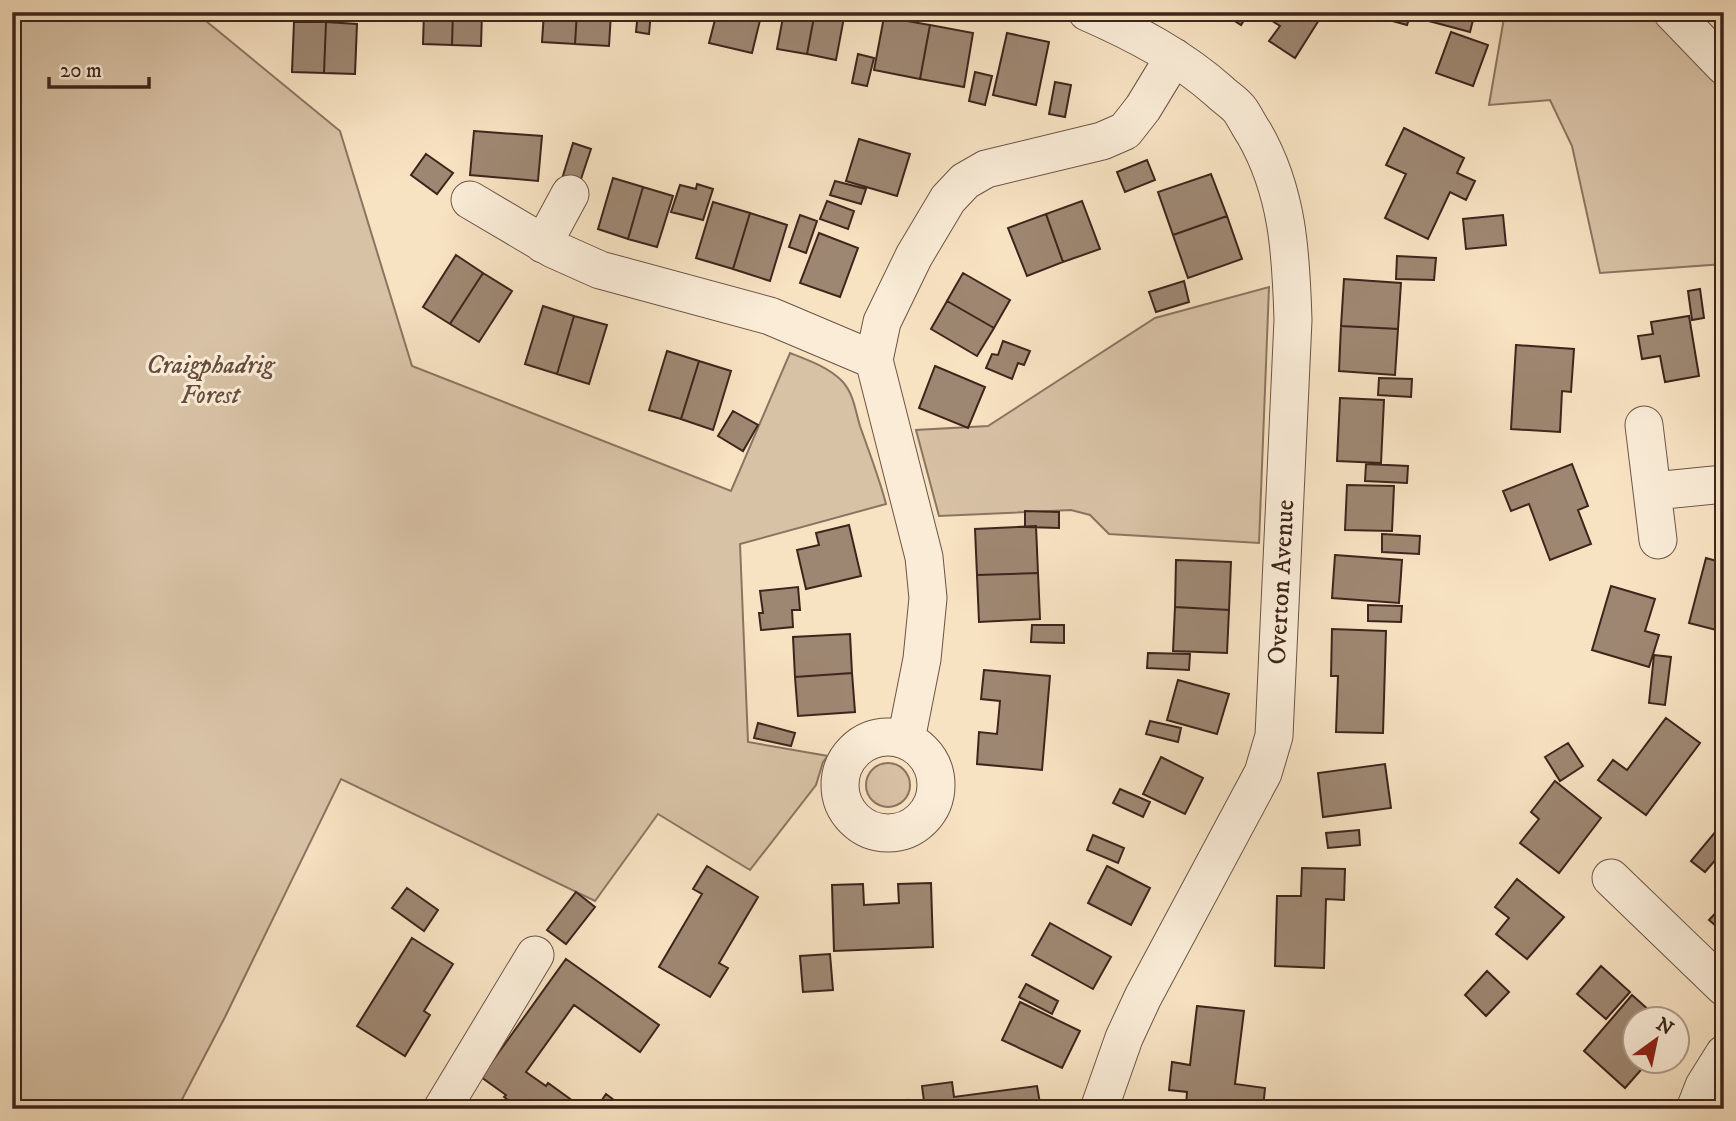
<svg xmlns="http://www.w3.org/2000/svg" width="1736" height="1121" font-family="'IM FELL DW Pica',serif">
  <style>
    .green { fill: #d8c2a6; stroke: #8b7461; stroke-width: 2 }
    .building { fill: #9e8772; stroke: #3e251c; stroke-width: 2 }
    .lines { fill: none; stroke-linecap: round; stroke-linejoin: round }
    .minor-casing { stroke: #6c5446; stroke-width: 39 }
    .minor { stroke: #faecd7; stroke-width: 37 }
    .labels { text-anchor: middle; stroke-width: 6; stroke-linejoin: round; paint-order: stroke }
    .park-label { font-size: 26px; font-style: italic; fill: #644c3e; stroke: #faecd7 }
    .street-label { font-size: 26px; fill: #3e251c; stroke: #faecd7 }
  </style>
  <rect width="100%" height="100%" fill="#f7e2c2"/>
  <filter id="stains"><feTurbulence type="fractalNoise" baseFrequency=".00286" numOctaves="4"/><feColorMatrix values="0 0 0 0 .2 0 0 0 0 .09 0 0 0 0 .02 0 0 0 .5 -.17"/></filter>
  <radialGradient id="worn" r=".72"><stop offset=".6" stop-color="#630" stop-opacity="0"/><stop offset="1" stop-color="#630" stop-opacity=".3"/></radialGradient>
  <!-- green -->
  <path class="green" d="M12 12H195L340 131 412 366 731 491 790 353C808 360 828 367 842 381 854 394 855 410 860 426 869 452 879 477 886 504L740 544 748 742 828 756 823 762 816 785 750 870 658 814 595 901 341 779 225 1017 177 1109H12Z
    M1505 12H1691L1724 47V264L1600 273 1572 146 1550 100 1489 105Z
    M1269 287 1259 543 1109 534 1090 515 1071 510 939 516 916 430 988 426 1155 318Z
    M866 785a22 22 0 1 1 44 0a22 22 0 1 1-44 0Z"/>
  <!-- building -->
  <path class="building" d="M424 12H453L452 45 423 44Z
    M453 12 482 13 481 46 452 45Z
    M544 12H577L575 44 542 42Z
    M577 12 611 13 609 46 575 44Z
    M638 12H651L649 34 636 32Z
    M717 12H762L752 53 709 43Z
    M784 12H815L807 54 777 49Z
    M815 12H845L836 60 807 54Z
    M1221 12H1249L1241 25Z
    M1258 12H1324L1295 58 1269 41 1280 26Z
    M1360 12H1475L1470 32 1410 16 1407 25Z
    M884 17 930 25 920 79 874 70Z
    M294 22H326L324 73 292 72Z
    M326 22 357 24 355 74 324 73Z
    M930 25 973 33 964 87 920 79Z
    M1451 32 1488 45 1473 86 1436 73Z
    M1007 33 1049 42 1036 105 993 95Z
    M858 54 874 58 867 86 852 83Z
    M975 72 992 76 985 105 969 101Z
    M1055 82 1071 85 1065 117 1049 114Z
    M1404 128 1464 158 1457 173 1475 181 1466 200 1450 192 1428 239 1385 218 1406 174 1386 165Z
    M474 131 542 136 538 181 470 175Z
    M859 139 910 154 897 196 846 181Z
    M573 143 591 149 579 185 562 179Z
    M426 154 453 173 437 194 411 175Z
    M1147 160 1155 180 1125 192 1117 172Z
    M1211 174 1227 216 1173 235 1158 192Z
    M613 178 643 187 628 239 598 229Z
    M835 181 866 189 861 204 830 195Z
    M697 184 713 189 703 220 671 212 680 185 696 189Z
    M643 187 673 196 657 247 628 239Z
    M827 201 854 211 848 229 820 219Z
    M1082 201 1100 249 1063 262 1046 214Z
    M713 202 750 213 733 269 696 258Z
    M750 213 787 225 770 281 733 269Z
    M1046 214 1063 262 1027 276 1008 228Z
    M800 215 817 221 806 253 789 247Z
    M1503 215 1506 245 1466 249 1463 219Z
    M1227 216 1242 259 1188 278 1173 235Z
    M819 233 858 248 840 297 800 283Z
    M456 255 483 273 450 324 423 307Z
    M1397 256 1436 258 1434 280 1396 279Z
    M483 273 512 291 479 342 450 324Z
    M963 273 1010 300 994 328 947 301Z
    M1344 279 1401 283 1398 329 1341 326Z
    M1184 281 1189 302 1156 312 1149 292Z
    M1700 289 1704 318 1692 320 1688 291Z
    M947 301 994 328 977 356 931 329Z
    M543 306 574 316 557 374 525 364Z
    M574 316 607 325 589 384 557 374Z
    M1689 316 1699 376 1665 382 1660 356 1642 359 1638 336 1653 334 1651 322Z
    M1341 326 1398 329 1395 375 1339 371Z
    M1003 341 1030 351 1024 365 1018 363 1012 379 986 368 992 354 998 355Z
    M1516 345 1574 349 1571 392 1562 391 1560 432 1511 429Z
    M667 351 699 361 681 419 649 410Z
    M699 361 731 371 713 430 681 419Z
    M935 366 985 387 968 428 919 408Z
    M1379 378 1412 379 1411 397 1378 395Z
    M1340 398 1384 400 1381 463 1337 461Z
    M733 411 758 425 743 451 718 436Z
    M1366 464 1408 466 1407 483 1365 481Z
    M1572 464 1588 506 1578 510 1591 544 1550 560 1529 504 1511 511 1503 491Z
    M1347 485 1394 486 1392 531 1345 530Z
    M1025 511 1059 512V528L1025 527Z
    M849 525 861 576 806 589 797 550 819 545 816 533Z
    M1036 526 1038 573 977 575 975 529Z
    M1382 534 1420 536 1419 554 1382 552Z
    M1335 555 1402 560 1399 603 1332 598Z
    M1706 558 1724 563V632L1689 623Z
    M1176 560 1231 562 1229 610 1175 607Z
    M1038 573 1040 619 979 622 977 575Z
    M1611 586 1655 599 1645 631 1659 635 1649 667 1592 650Z
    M798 587 800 610H792L793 627 761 630 759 613H763L760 591Z
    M1368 605 1402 606 1401 622 1368 621Z
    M1175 607 1229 610 1227 653 1173 651Z
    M1032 625H1064V643L1031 642Z
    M1332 629 1386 631 1383 733 1336 732 1338 676H1331Z
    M850 634 852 673 795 677 793 637Z
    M1148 653 1190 654 1189 670 1147 668Z
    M1654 655 1671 657 1665 705 1649 703Z
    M984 670 1050 676 1042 770 977 764 979 732 997 734 1000 701 981 699Z
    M852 673 855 712 798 716 795 677Z
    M1178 680 1229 694 1217 734 1167 720Z
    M1666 718 1700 743 1646 815 1598 780 1613 760 1627 770Z
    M1150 721 1181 728 1178 742 1146 734Z
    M758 723 795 733 791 746 754 738Z
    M1568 743 1583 766 1560 781 1545 757Z
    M1161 757 1203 778 1185 814 1143 794Z
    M1385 764 1391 808 1323 817 1318 773Z
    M1555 781 1601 818 1559 873 1520 843 1539 819 1531 812Z
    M1120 789 1150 802 1143 817 1113 803Z
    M1359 830 1360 845 1328 848 1326 833Z
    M1716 831 1724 837V850L1705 872 1691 861Z
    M1093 835 1124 848 1118 863 1087 850Z
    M707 866 758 897 719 963 728 968 710 997 659 967 702 894 693 889Z
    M1107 866 1150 888 1131 925 1088 903Z
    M1302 868 1345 869 1344 900 1326 899 1324 968 1275 966 1277 896H1301Z
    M1517 879 1564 917 1527 959 1496 934 1509 918 1495 907Z
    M931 883 933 947 834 951 832 885 863 884 864 905 899 903 898 884Z
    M407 888 438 910 424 931 392 908Z
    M576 892 595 907 566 944 547 930Z
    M1724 904V933L1709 920Z
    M1050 923 1111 957 1093 989 1032 955Z
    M412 938 453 964 424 1011 430 1015 405 1056 357 1026Z
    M830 954 833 990 803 992 800 956Z
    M566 959 659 1025 640 1052 574 1005 526 1072 546 1086 548 1083 584 1109H520L504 1097 506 1095 481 1077Z
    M1601 966 1630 992 1606 1019 1577 994Z
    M1487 971 1509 992 1486 1016 1465 995Z
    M1026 984 1058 1001 1052 1014 1019 997Z
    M1632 995 1660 1020H1634V1062H1648L1625 1088 1584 1051Z
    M1020 1002 1080 1031 1062 1068 1002 1040Z
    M1197 1006 1244 1011 1235 1084 1265 1088 1263 1109 1186 1107 1187 1092 1169 1090 1172 1062 1190 1065Z
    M952 1082 954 1097 1037 1086 1041 1109H925L922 1086Z
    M606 1094 626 1109H596Z
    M908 1100 911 1109H883Z"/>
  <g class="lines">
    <defs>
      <path id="minor" d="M1087 12C1135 33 1181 57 1220 92 1226 98 1235 103 1240 110 1245 117 1249 126 1254 133 1288 192 1291 253 1293 320L1274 736 1263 773 1143 997 1124 1038 1099 1109
        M1672 12 1724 66
        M470 200 553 249 600 270 770 316 874 360
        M543 244 570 194
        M1644 425 1658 540
        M1654 491 1724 484
        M840 785a48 48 0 1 1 96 0a48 48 0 1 1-96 0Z
        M906 740 922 659 928 598 924 557 874 360 882 322 914 256 948 199 965 181 986 169 1102 141 1125 131 1143 108 1174 57
        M1611 878 1724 987
        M442 1109 535 955
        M1695 1109 1704 1086 1724 1054"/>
    </defs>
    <!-- minor casing -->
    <use href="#minor" class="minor-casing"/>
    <!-- minor -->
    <use href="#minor" class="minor"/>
  </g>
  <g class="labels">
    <!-- park labels -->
    <g class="park-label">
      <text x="210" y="373">Craigphadrig<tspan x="210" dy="30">Forest</tspan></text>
    </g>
    <!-- street labels -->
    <g class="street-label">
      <text transform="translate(1280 582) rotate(-87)" y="9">Overton Avenue</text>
    </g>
  </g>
  <!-- margin -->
  <rect width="1736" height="1121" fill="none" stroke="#f7e2c2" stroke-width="42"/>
  <rect x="14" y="14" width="1708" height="1093" fill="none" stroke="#3e251c" stroke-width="3.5"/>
  <rect x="21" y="21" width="1694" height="1079" fill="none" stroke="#3e251c" stroke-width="2"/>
  <!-- north arrow -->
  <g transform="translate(1656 1040) rotate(33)"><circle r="33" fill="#faecd7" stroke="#af9c8c" stroke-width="2"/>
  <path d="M0-5L12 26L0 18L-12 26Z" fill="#8f2418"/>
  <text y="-10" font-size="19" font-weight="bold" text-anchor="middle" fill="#3e251c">N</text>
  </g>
  <!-- scale -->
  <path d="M49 77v10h100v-10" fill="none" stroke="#3e251c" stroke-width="3.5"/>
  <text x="60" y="77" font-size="21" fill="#3e251c" stroke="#faecd7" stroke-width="5" paint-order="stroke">20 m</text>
  <rect width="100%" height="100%" filter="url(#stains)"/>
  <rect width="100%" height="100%" fill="url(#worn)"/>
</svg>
